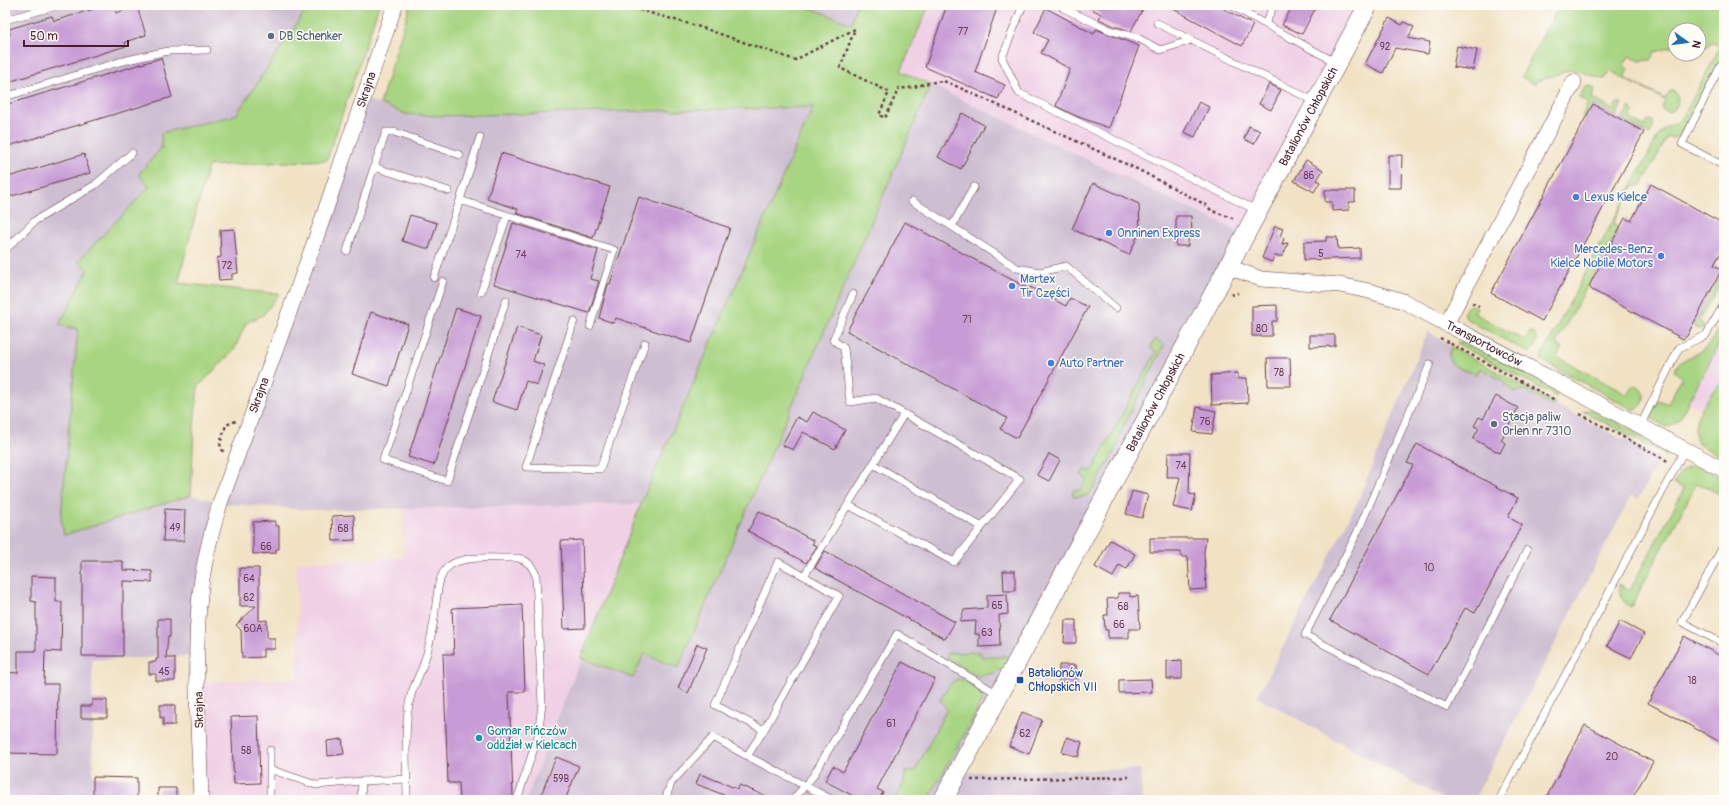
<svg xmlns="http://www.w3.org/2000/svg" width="1729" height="805" font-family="Pangolin,sans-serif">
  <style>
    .built { fill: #f0d0e5 }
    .industrial { fill: #cebed2 }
    .green { fill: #a8d582; stroke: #797a56 }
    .building { fill: #c79bd5 }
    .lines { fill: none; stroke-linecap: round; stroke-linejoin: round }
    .service-casing { stroke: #633c42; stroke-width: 8 }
    .minor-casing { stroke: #633c42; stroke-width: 16 }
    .tertiary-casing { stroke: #633c42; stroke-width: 20 }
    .path { stroke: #633c42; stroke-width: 2.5; stroke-dasharray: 3 3; stroke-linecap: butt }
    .service { stroke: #fff; stroke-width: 7 }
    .minor { stroke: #fff; stroke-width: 15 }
    .tertiary { stroke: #fff; stroke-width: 19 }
    .service-dot { fill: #5c6f8a; stroke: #fdfcf7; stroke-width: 1.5 }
    .shop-dot { fill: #3f7fe0; stroke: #fdfcf7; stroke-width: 1.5 }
    .transit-dot { fill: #1a4fb4; stroke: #fdfcf7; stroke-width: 1.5 }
    .culture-dot { fill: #0f9aa8; stroke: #fdfcf7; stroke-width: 1.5 }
    .labels { text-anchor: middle; stroke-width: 3; stroke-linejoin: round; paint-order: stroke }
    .number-label { font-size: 10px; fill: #693e56 }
    .service-label { font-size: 12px; fill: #4e5e75; stroke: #fdfcf7; text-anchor: start }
    .street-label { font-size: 12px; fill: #4a1f2b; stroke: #fdfcf7 }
    .shop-label { font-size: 12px; fill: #366cbe; stroke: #fdfcf7; text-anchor: start }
    .transit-label { font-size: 12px; fill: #164399; stroke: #fdfcf7; text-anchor: start }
    .culture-label { font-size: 12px; fill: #0d838f; stroke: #fdfcf7; text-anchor: start }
  </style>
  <rect width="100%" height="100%" fill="#fdfcf7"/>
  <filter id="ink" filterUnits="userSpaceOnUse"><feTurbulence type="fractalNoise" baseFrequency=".025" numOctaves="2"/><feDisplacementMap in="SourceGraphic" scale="8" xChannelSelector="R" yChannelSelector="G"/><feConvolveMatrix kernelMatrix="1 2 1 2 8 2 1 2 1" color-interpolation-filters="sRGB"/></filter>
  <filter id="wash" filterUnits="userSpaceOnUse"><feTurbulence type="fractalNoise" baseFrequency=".012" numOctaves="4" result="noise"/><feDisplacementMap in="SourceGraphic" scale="16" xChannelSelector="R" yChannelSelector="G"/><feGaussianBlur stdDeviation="0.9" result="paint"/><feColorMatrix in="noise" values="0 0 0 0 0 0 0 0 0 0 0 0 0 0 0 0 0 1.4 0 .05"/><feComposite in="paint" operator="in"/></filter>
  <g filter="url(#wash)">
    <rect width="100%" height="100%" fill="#f1e2c4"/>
    <!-- built -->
    <path class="built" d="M929 5H1368L1245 235 901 71Z
      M1724 319V413L1722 420 1682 399Z
      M641 504 526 800H201L198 682 298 678 297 562 403 558V508Z"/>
    <!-- industrial -->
    <path class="industrial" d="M5 5H309L236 115 161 133 162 147 139 174 150 186 78 261 88 270 59 325 78 329 61 517 64 535 191 495 220 503 363 98 406 114 437 116 813 107 641 504 308 510 220 503 211 530 198 682 188 678V656L92 660 93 800H5Z
      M803 5H856L851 24Z
      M931 85 1245 235 958 772 1140 769 1142 800H526L581 658 633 678 644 654 678 668Z
      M1428 331 1451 347 1577 416 1660 458 1638 499 1631 496 1474 800H1445L1257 697 1356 505Z"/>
    <!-- green -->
    <path class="green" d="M309 5H379L327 160 208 166 178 283 279 294 263 315 246 323 234 350 198 387 194 425 191 495 64 535 61 517 78 329 59 325 88 270 78 261 149 187 139 174 162 147 161 133 236 115Z
      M410 5H803L851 24 856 5H929L901 71 931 85 678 668 644 654 633 678 581 658 641 504 813 107 437 116 406 114 380 104Z
      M1559 5H1724V53L1680 135 1674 138 1667 137 1642 185 1632 187 1614 221 1618 230 1556 343 1562 348 1557 357 1628 395 1634 385C1647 390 1648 405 1634 410L1541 360 1542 355 1657 138 1666 127 1676 123 1684 115 1720 47 1712 42 1706 47 1699 44V30H1675V46L1655 52 1650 60 1640 61 1629 56 1624 65 1628 69 1624 78 1665 99 1670 91H1674C1680 99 1679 109 1668 112L1661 109 1665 100 1610 71 1605 79C1596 79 1581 70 1571 70L1536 81 1534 84 1521 77Z
      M1592 86 1595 90 1592 98 1613 110 1617 103H1622L1616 117 1585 119 1582 116 1588 103 1579 97 1585 87Z
      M1630 107 1633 112 1630 119 1645 126 1649 120 1653 121V126L1650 135 1621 120Z
      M1724 270V277L1699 321 1703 324V327L1699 329 1695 328 1694 325Z
      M1470 305 1477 307 1474 313 1524 340 1530 332H1534L1537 340 1535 346 1529 353 1468 320C1464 316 1464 313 1466 308Z
      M1724 316V334L1680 418 1673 424 1666 427 1651 418V414L1659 400 1668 404 1682 377 1674 371C1682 356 1695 357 1706 347 1714 339 1719 326 1724 316Z
      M1156 339 1164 345 1122 429 1118 439 1120 441 1094 488 1089 492 1090 494 1085 496 1074 497 1073 494V490H1081L1087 479 1081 475 1085 469 1091 472 1156 352 1150 348Z
      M1464 341 1553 388 1557 397 1456 343Z
      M1451 347 1555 403 1553 407 1523 390 1522 391 1519 390 1517 393 1504 385 1505 382 1480 368 1477 374C1463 370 1443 367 1451 347Z
      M1724 379V458L1698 444C1687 419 1709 397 1724 379Z
      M1590 410 1596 411 1661 446 1666 451 1667 456 1583 411Z
      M1698 466 1724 479V496L1697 483 1631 607C1622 602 1619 595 1619 584L1630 590 1684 489 1674 483C1679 473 1685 465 1698 466Z
      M980 652 982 657H1002L1003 655 1008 657 1007 664 1002 671 1000 669 995 673 978 676 947 658V653Z
      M957 679C967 679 982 693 984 702L980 703 975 715 928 800H896V796C902 791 905 779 905 772L915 771 947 709 940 700 950 684Z"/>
    <g id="blocks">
      <!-- building -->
      <path class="building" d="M107 5H114L116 13 137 6 146 35 125 42 126 46 5 83V36L10 35 9 29 52 16 54 21Z
        M947 5H998L975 72 1005 85 998 99 925 67Z
        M1085 5H1145L1131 31 1114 26 1099 19 1101 14Z
        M1166 5H1217L1253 25 1242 46Z
        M1293 5H1317L1302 34 1282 25Z
        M1046 8 1094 34 1096 29 1139 46 1109 128 1076 116 1056 106 1070 69 1041 53 1048 40 1034 32Z
        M1389 18 1402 25 1404 22 1414 27 1408 38 1430 42 1428 54 1395 48 1383 73 1365 64Z
        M1457 46 1477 50 1473 70 1453 67Z
        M161 58 172 97 5 147V105Z
        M1269 84 1281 90 1271 110 1259 104Z
        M1199 102 1209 107 1195 137 1184 132Z
        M1593 104 1644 132 1542 321 1491 293Z
        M962 113 984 125 961 169 938 157Z
        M1249 126 1260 131 1254 144 1244 139Z
        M501 153 610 187 593 238 516 213 518 209 487 199Z
        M84 154 90 173 5 198V178Z
        M1388 155H1402L1401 188H1388Z
        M1306 160 1323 170 1317 180 1320 182 1314 192 1294 181Z
        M1093 183 1139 204 1140 231 1129 255 1072 229Z
        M1651 184 1724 224V247L1714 265 1721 269 1720 273 1687 336 1683 339 1592 290 1589 286 1625 218 1631 221Z
        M1325 190H1355V202H1349V210L1332 211V202H1325Z
        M639 197 730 228 691 343 616 318 614 323 599 318 608 284H610Z
        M410 215 437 223 429 249 402 241Z
        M1176 216H1191L1192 233H1188V246H1176Z
        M905 222 1029 289 1030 287 1066 306 1070 298 1088 307 1017 438 1000 429 1007 418 847 331Z
        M513 223 598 250 590 279 599 281 589 313 494 284Z
        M1275 226 1283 229 1280 236 1284 238 1282 244 1288 243 1283 256H1274L1272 262 1262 258Z
        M234 229 238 273 232 274V279L219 280 217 258 221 257 220 230Z
        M1326 237H1337L1338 249 1360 248V258L1304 260V242L1326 241Z
        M1277 305V321H1272V336H1252V306Z
        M456 308 481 316 434 465 408 457Z
        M371 312 408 324 389 386 352 374Z
        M517 327 541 335 533 361 544 365 537 385 526 381 517 410 492 402Z
        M1310 335H1335V346L1310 347Z
        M1267 358H1290L1291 386H1268Z
        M1238 373V379L1247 378 1248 403 1212 405 1211 375Z
        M1496 396 1518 408 1501 440 1505 443 1500 453 1473 439 1479 428 1474 426 1479 417 1483 419Z
        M1197 407 1216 411 1212 434 1193 432Z
        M813 412 845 430 835 449 803 432 793 450 782 445 797 417 807 422Z
        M1417 444 1518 498 1508 517 1522 525 1475 613 1465 608 1429 674 1330 620 1413 465 1407 463Z
        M1168 453H1190L1189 494 1196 495 1192 511 1173 507 1180 477H1167Z
        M1049 454 1060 460 1049 481 1037 475Z
        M1132 491 1148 495 1142 518 1126 514Z
        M165 509 185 510 184 541H163Z
        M759 511 814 541 812 544 817 546 806 563 748 531Z
        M354 515 355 540 333 541 332 516Z
        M275 521V526H279V549H276V553L253 554V522Z
        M1150 538H1206L1204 552 1206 589 1190 590 1188 557H1181V552H1150Z
        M582 540 585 628 564 629 561 541Z
        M1110 540 1135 554 1127 569 1119 565 1113 577 1095 567Z
        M825 551 955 622 945 639 815 568Z
        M82 561H123V570L152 571V582L123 581V656H82Z
        M240 568H259V621L267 620V638H275V649H263V657L242 658 241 630 236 625 256 606H240Z
        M1003 571H1015V591H1004Z
        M31 576 56 577V602H62L61 652 45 651 44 684H58L57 754 5 753V672L18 673V651H36V602L31 601Z
        M1118 593H1130V597L1138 596 1140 629H1129V638H1108V630H1105L1104 615H1108L1107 599 1118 598Z
        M1007 594 1008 614 999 615 1000 646 979 647V634H975L976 621 960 622 964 610 987 608V595Z
        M522 605 525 692H509L513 795 512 800H460L459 783H448L443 654H454L452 608Z
        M158 619H170V637H168L166 658H175V681H156V674H149V662H156V659H158Z
        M1065 620H1076V643H1064Z
        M1620 621 1644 634 1631 658 1607 646Z
        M1684 636 1724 658V744L1648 703Z
        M697 644 707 648 688 693 678 688Z
        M1182 660V679H1167V661Z
        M902 662 935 679 877 789 883 792 879 800H861L825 781 833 766 843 772Z
        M1059 665H1076L1077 686H1059Z
        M1151 679 1152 692 1119 693V680Z
        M92 700H107V718H81V706H92Z
        M160 705H175V725H163V717L160 718Z
        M1022 712 1042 720 1029 754 1009 746Z
        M258 716 260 783 234 784 231 717Z
        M1585 725 1653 762 1631 800H1545Z
        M1067 737 1082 742 1078 757 1062 752Z
        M342 739 344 754 328 756 327 741Z
        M556 757 579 766 565 800H539Z
        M700 774 738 789 739 785 776 800H734V799L696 784Z
        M93 777 137 778V800H93Z
        M158 788H176V800H158Z"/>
    </g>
  </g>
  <g filter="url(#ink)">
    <use href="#blocks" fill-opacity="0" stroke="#633c42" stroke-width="1"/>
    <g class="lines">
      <defs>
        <path id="service" d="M1023 5 1002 58 1019 93 1258 211
          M1230 5 1337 63
          M1063 8 1112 31 1138 38 1160 50 1192 40
          M5 20 60 5
          M1157 23 1316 102
          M1265 24 1274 5
          M1724 67 1721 65 1682 144 1724 166
          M5 97 119 62 158 53 169 51 207 50
          M480 137 460 200 614 250 590 326
          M374 167 386 132H394L460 155
          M912 201 1017 268 1040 272 1066 266 1116 308
          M952 226 974 187
          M5 250 36 220 95 185 132 153
          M347 251 374 167 449 191
          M434 278 460 200
          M443 281 383 460 447 481 506 300
          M481 292 507 216
          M574 321 526 467 600 469 645 343
          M1430 364 1358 531 1305 635 1447 707 1527 550
          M1640 426 1679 348 1706 335 1724 304
          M873 464 982 527
          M848 505 954 562 1020 479 876 398 850 402 844 348 833 340 853 294
          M1724 545 1682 622 1724 644
          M804 576 778 562 715 705 764 730 839 596 804 576 904 414
          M5 588V609
          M764 730 747 756 833 800
          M270 750V800
          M270 771H275L316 785 362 781
          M361 800 362 781 407 779
          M407 800C407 772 404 739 408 711 409 695 416 683 422 668 430 647 434 625 436 603 438 590 438 575 449 566 464 554 499 559 518 558 528 560 533 567 536 576L542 704 538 736 517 800
          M665 800 671 783 713 737 747 756
          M793 800 813 776 897 634 998 694
          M1499 800 1685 449"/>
        <g id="minor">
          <path id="s1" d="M1229 267 1261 279 1340 285 1369 291 1403 301 1724 470"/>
          <path d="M1446 324 1574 82"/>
          <path id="s2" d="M201 800C199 734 193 660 200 595 203 563 211 533 220 503L315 241 395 5"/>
        </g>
        <g id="tertiary">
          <path id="s3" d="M943 800 1368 5"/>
        </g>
      </defs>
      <!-- service casing -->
      <use href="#service" class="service-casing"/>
      <!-- minor casing -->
      <use href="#minor" class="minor-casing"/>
      <!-- tertiary casing -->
      <use href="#tertiary" class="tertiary-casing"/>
      <!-- path -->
      <path class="path" d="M622 5 700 27 795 60 855 29 840 68 889 92 879 115 885 118 899 88C915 90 930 79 947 82L1135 168 1206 205 1212 211 1235 219
        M1231 295 1238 293
        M1472 303 1479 306
        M1440 338 1555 400
        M1580 414 1666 460 1667 462
        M223 452 220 444 226 425 236 421
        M971 780 1129 777"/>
      <!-- service -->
      <use href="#service" class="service"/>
      <!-- minor -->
      <use href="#minor" class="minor"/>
      <!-- tertiary -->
      <use href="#tertiary" class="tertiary"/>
    </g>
  </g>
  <!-- markers -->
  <g class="service-dot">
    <circle cx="271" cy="36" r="4"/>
    <circle cx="1494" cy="424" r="4"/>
  </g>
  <g class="shop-dot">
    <circle cx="1576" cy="197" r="4"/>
    <circle cx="1109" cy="233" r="4"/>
    <circle cx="1661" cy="256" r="4"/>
    <circle cx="1012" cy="286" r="4"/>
    <circle cx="1051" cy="363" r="4"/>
  </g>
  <rect class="transit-dot" x="1016" y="676" width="8" height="8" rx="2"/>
  <circle class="culture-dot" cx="479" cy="738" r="4"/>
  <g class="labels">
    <!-- number labels -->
    <g class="number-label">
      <text x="963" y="35">77</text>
      <text x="1385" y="50">92</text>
      <text x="1309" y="179">86</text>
      <text x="1321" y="257">5</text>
      <text x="521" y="258">74</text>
      <text x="227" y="269">72</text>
      <text x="967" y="323">71</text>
      <text x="1262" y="332">80</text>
      <text x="1279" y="376">78</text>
      <text x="1205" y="425">76</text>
      <text x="1181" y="469">74</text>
      <text x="175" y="531">49</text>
      <text x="343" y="532">68</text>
      <text x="266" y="550">66</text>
      <text x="1429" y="571">10</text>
      <text x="249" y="582">64</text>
      <text x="249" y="601">62</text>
      <text x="997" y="609">65</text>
      <text x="1123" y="610">68</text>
      <text x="1119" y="628">66</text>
      <text x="253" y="632">60A</text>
      <text x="987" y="636">63</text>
      <text x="164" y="675">45</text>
      <text x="1692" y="684">18</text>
      <text x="891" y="727">61</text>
      <text x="1025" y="737">62</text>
      <text x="246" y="754">58</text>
      <text x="1612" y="760">20</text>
      <text x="561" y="782">59B</text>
    </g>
    <!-- service labels -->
    <g class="service-label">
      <text x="279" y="40">DB Schenker</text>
      <text x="1502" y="421">Stacja paliw<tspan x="1502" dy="14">Orlen nr 7310</tspan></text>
    </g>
    <!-- street labels -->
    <g class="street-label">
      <text dy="4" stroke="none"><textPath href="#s2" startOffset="738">Skrajna</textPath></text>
      <text dy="4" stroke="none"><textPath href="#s3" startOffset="775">Batalionów Chłopskich</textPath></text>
      <text dy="4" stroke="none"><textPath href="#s1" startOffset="270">Transportowców</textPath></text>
      <text dy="4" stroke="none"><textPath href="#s2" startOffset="414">Skrajna</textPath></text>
      <text dy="4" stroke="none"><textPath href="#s3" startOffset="451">Batalionów Chłopskich</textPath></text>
      <text transform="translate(199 710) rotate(-91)" y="4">Skrajna</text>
    </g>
    <!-- shop labels -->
    <g class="shop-label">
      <text x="1584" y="201">Lexus Kielce</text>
      <text x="1117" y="237">Onninen Express</text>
      <text x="1653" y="253" text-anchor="end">Mercedes-Benz<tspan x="1653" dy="14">Kielce Nobile Motors</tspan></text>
      <text x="1020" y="283">Martex<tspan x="1020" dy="14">Tir Części</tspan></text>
      <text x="1059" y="367">Auto Partner</text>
    </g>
    <!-- transit labels -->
    <g class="transit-label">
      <text x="1028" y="677">Batalionów<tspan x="1028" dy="14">Chłopskich VII</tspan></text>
    </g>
    <!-- culture labels -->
    <g class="culture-label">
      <text x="487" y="735">Gomar Pińczów<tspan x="487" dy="14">oddział w Kielcach</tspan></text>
    </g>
  </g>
  <!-- margin -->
  <rect width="1729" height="805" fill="none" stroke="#fdfcf7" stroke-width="20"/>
  <!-- north arrow -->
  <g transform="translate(1687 42) rotate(104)"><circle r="19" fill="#fdfcf7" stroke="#b5a4a5"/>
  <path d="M0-3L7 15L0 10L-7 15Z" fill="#1f6fb2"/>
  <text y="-6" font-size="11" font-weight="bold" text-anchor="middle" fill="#4a1f2b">N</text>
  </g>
  <!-- scale -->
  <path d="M24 40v6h104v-6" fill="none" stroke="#4a1f2b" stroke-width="2"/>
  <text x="30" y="40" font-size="12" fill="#4a1f2b" stroke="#fdfcf7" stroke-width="3" paint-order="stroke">50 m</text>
</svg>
